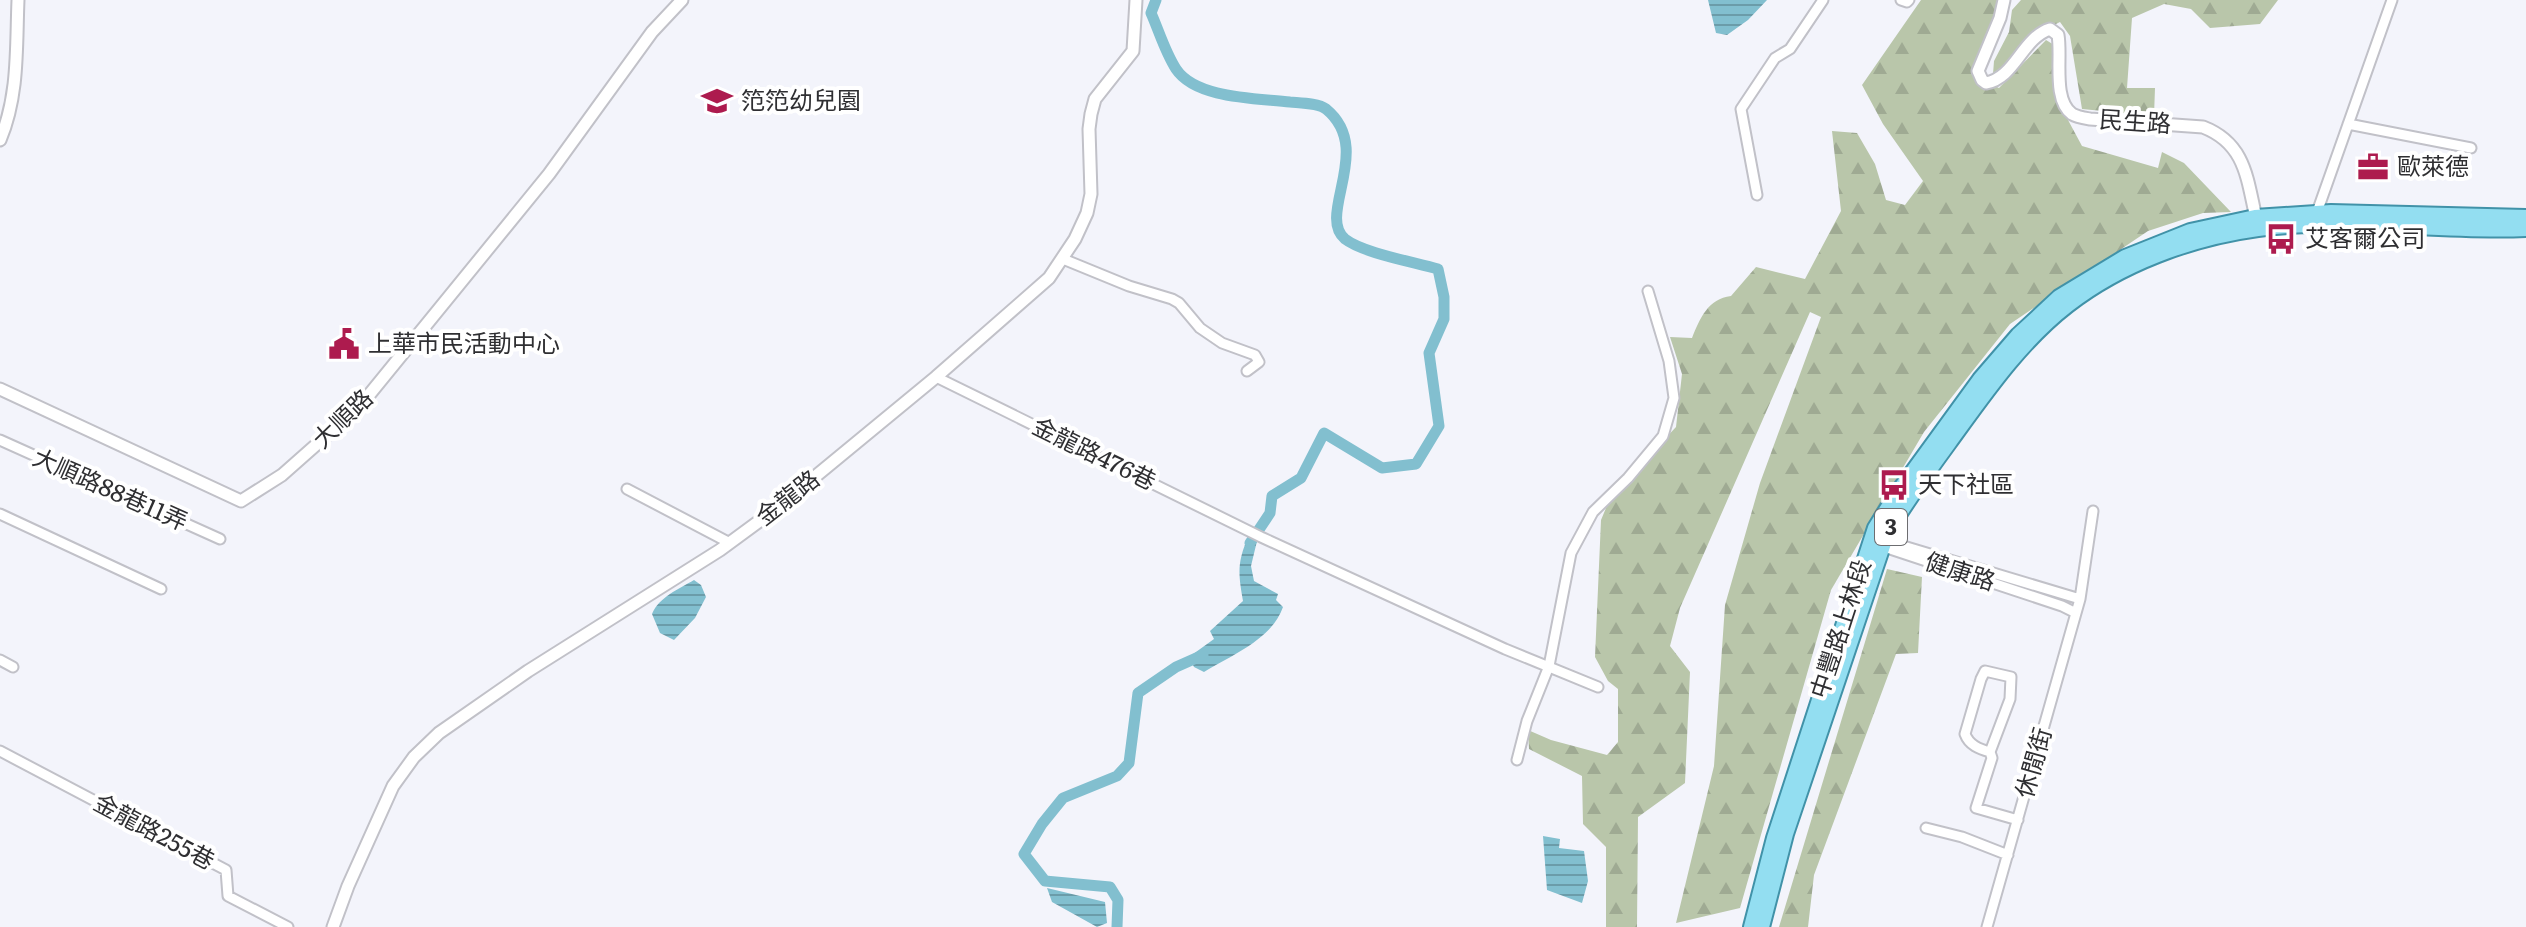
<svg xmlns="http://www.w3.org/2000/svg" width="2526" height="927" font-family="Literata,'Noto Sans TC',serif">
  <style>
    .forest { fill: url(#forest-firs) }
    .water { fill: url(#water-rules) }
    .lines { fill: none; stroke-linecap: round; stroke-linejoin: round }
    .canal { stroke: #82bfcf; stroke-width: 11 }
    .minor-casing { stroke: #c1c1c8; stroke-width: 13 }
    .tertiary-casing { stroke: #c1c1c8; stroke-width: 15 }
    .primary-casing { stroke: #4192a8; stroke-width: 18 }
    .minor { stroke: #fff; stroke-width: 9 }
    .tertiary { stroke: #fff; stroke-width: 11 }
    .primary { stroke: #93def1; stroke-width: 14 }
    .labels { text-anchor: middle; stroke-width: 8; stroke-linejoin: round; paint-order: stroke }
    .shield { fill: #fff; stroke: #6d6d70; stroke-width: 2 }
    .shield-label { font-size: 22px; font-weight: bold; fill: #2f2f32 }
    .poi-label { font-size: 24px; fill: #2f2f32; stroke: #fff; text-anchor: start }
    .street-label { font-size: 24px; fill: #2f2f32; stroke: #fff }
  </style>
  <defs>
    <pattern id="forest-firs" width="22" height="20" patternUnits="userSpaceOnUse" patternTransform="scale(2)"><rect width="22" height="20" fill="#b9c6aa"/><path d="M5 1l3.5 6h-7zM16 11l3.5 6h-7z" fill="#9faa93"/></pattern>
    <pattern id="water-rules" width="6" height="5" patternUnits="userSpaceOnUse" patternTransform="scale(2)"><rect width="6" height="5" fill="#82bfcf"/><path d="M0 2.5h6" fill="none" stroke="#6b9ca9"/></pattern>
  </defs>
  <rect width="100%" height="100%" fill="#f3f4fb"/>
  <!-- forest -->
  <path class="forest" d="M1921 0H2001L1978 78 1999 88 2046 40 2059 48 2068 120 2082 146 2158 168 2162 152 2184 163 2231 212 2203 213 2148 231 2010 324 1924 432 1831 590 1740 908 1676 923 1714 766 1725 605 1760 483 1821 317 1810 312 1680 608 1670 646 1690 672 1685 783 1638 817 1637 927H1606V847L1583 824 1582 776 1529 749 1528 730 1551 740 1607 755 1618 742V689L1608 681 1595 657 1601 520 1611 496 1676 427 1682 374 1670 337 1692 338C1700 318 1708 299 1731 296L1756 267 1805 279 1841 211 1832 131 1857 133 1875 164 1886 200 1905 205 1923 181 1883 124 1862 85Z
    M2021 0H2278L2260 24 2210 28 2191 9 2164 4 2132 18 2127 88H2155L2154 116 2082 109 2070 36 2060 22 2044 30 2005 72 1993 74 1994 61 2009 32 2012 10Z
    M1887 569 1922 577 1918 653 1896 654 1814 875 1808 927H1779Z"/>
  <!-- water -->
  <path class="water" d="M1708 0H1767L1748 20 1727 35 1716 33Z
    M1249 535 1257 541 1251 566 1254 581 1278 594 1276 600 1283 607C1272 639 1232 655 1204 672L1194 667 1189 657 1214 639 1210 631 1243 601C1238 573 1237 562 1249 535Z
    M694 580 701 585 706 597 695 618 674 640 660 633 652 614C659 597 679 589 694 580Z
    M1543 836 1560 839 1559 848 1584 851 1588 881 1582 903 1547 890Z
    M1047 888 1105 902 1107 923 1097 927 1052 902Z"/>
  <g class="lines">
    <!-- canal -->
    <path class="canal" d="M1156 0 1151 13C1159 31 1165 52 1176 69 1196 99 1257 98 1290 102 1301 103 1318 103 1326 109 1375 149 1316 215 1345 239 1363 253 1414 262 1438 269L1444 297V319L1429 353 1439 426 1416 464 1382 468 1324 433 1301 478 1272 496 1270 513 1250 543
      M1117 927 1118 900 1110 887 1045 881 1024 854 1042 824 1063 798 1117 776 1129 763 1138 693 1176 667 1203 655"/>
    <defs>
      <path id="minor" d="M1901 0 1907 2 1909 0
        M2348 124 2471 148
        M1757 195 1741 109 1775 58 1790 49 1823 0
        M2316 215 2392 0
        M1063 259 1129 286 1172 299 1179 303 1200 328 1222 343 1255 355 1259 362 1247 371
        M936 377 1261 537 1505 649 1598 687
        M0 440 220 539
        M627 489 730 543
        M0 514 161 589
        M1880 539 2080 599
        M1881 546 2062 606 2076 613
        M0 660 13 667
        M0 751 226 870 228 896 288 927
        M1990 752C1979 749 1969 745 1965 734L1981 679 1985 671 2011 677 2010 699 1990 752 1992 758 1976 808 2018 820
        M1517 760 1527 721 1549 666 1571 553 1593 512 1628 478 1663 436 1674 398 1669 361 1648 291
        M1926 828 1962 837 2008 855
        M1987 927 2080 599 2093 511"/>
      <path id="tertiary" d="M2004 0 2000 18 1978 71 1982 80 1986 83C2015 78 2022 38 2050 29L2058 35C2062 57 2052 99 2072 114 2077 117 2084 118 2090 119L2203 127C2247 144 2247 181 2257 222
        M0 140C19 95 16 47 18 0
        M0 389 241 501 282 475 360 406 549 174 652 32 682 0
        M333 927 348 886 393 786 414 757 439 733 528 671 720 550 777 508 936 377 1049 278 1075 239 1087 213 1091 194 1089 129 1091 114 1095 99 1133 51 1136 0"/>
      <path id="primary" d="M1751 927 1774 838 1875 528 1897 493 1980 379 2018 335 2059 297 2125 257 2190 231 2255 217 2331 212 2526 217
        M1762 927 1786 834 1887 534C1906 502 1927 473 1949 443 1984 395 2020 342 2068 305 2121 264 2191 238 2258 229 2347 217 2437 233 2526 229"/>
    </defs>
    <!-- minor casing -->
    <use href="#minor" class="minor-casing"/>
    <!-- tertiary casing -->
    <use href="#tertiary" class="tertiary-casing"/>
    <!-- primary casing -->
    <use href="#primary" class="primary-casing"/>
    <!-- minor -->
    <use href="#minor" class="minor"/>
    <!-- tertiary -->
    <use href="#tertiary" class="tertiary"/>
    <!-- primary -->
    <use href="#primary" class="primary"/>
  </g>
  <!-- icons -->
  <defs>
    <symbol id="school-bare" viewBox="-9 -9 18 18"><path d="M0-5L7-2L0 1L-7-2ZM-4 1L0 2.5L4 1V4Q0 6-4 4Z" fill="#ad1b4e" stroke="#fff" stroke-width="2.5" paint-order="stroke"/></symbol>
    <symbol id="office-bare" viewBox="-9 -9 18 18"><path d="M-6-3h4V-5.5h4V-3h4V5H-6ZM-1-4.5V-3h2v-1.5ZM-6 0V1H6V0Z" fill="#ad1b4e" stroke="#fff" stroke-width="2.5" paint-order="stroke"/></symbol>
    <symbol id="bus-bare" viewBox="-9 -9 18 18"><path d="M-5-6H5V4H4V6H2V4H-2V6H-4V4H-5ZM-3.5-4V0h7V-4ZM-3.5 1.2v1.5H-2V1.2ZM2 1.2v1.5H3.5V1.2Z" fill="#ad1b4e" stroke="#fff" stroke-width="2.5" paint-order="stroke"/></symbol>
    <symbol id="civic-bare" viewBox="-9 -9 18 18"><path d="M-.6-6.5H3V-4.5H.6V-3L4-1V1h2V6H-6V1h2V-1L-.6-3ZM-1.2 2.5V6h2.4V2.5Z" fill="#ad1b4e" stroke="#fff" stroke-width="2.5" paint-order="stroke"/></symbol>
  </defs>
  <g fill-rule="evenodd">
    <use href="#school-bare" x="695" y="79" width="44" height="44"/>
    <use href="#office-bare" x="2351" y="145" width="44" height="44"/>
    <use href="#bus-bare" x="2259" y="217" width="44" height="44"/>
    <use href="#civic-bare" x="322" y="322" width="44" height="44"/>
    <use href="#bus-bare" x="1872" y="463" width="44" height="44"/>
  </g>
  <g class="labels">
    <!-- shield labels -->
    <rect class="shield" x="1875" y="509" width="32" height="36" rx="6"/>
    <g class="shield-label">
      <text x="1891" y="535">3</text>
    </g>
    <!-- poi labels -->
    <g class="poi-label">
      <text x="741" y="109">笵笵幼兒園</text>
      <text x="2397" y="175">歐萊德</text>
      <text x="2305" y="247">艾客爾公司</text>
      <text x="368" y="352">上華市民活動中心</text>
      <text x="1918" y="493">天下社區</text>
    </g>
    <!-- street labels -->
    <g class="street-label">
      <text transform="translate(2135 122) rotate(4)" y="8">民生路</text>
      <text transform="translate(343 419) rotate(-44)" y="8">大順路</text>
      <text transform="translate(1094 454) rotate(26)" y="8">金龍路476巷</text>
      <text transform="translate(110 490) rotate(24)" y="8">大順路88巷11弄</text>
      <text transform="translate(788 498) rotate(-38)" y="8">金龍路</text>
      <text transform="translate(1960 572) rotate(18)" y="8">健康路</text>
      <text transform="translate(1841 629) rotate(-72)" y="8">中豐路上林段</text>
      <text transform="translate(2034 763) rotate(-74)" y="8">休閒街</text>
      <text transform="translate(154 832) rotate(28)" y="8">金龍路255巷</text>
    </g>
  </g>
</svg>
